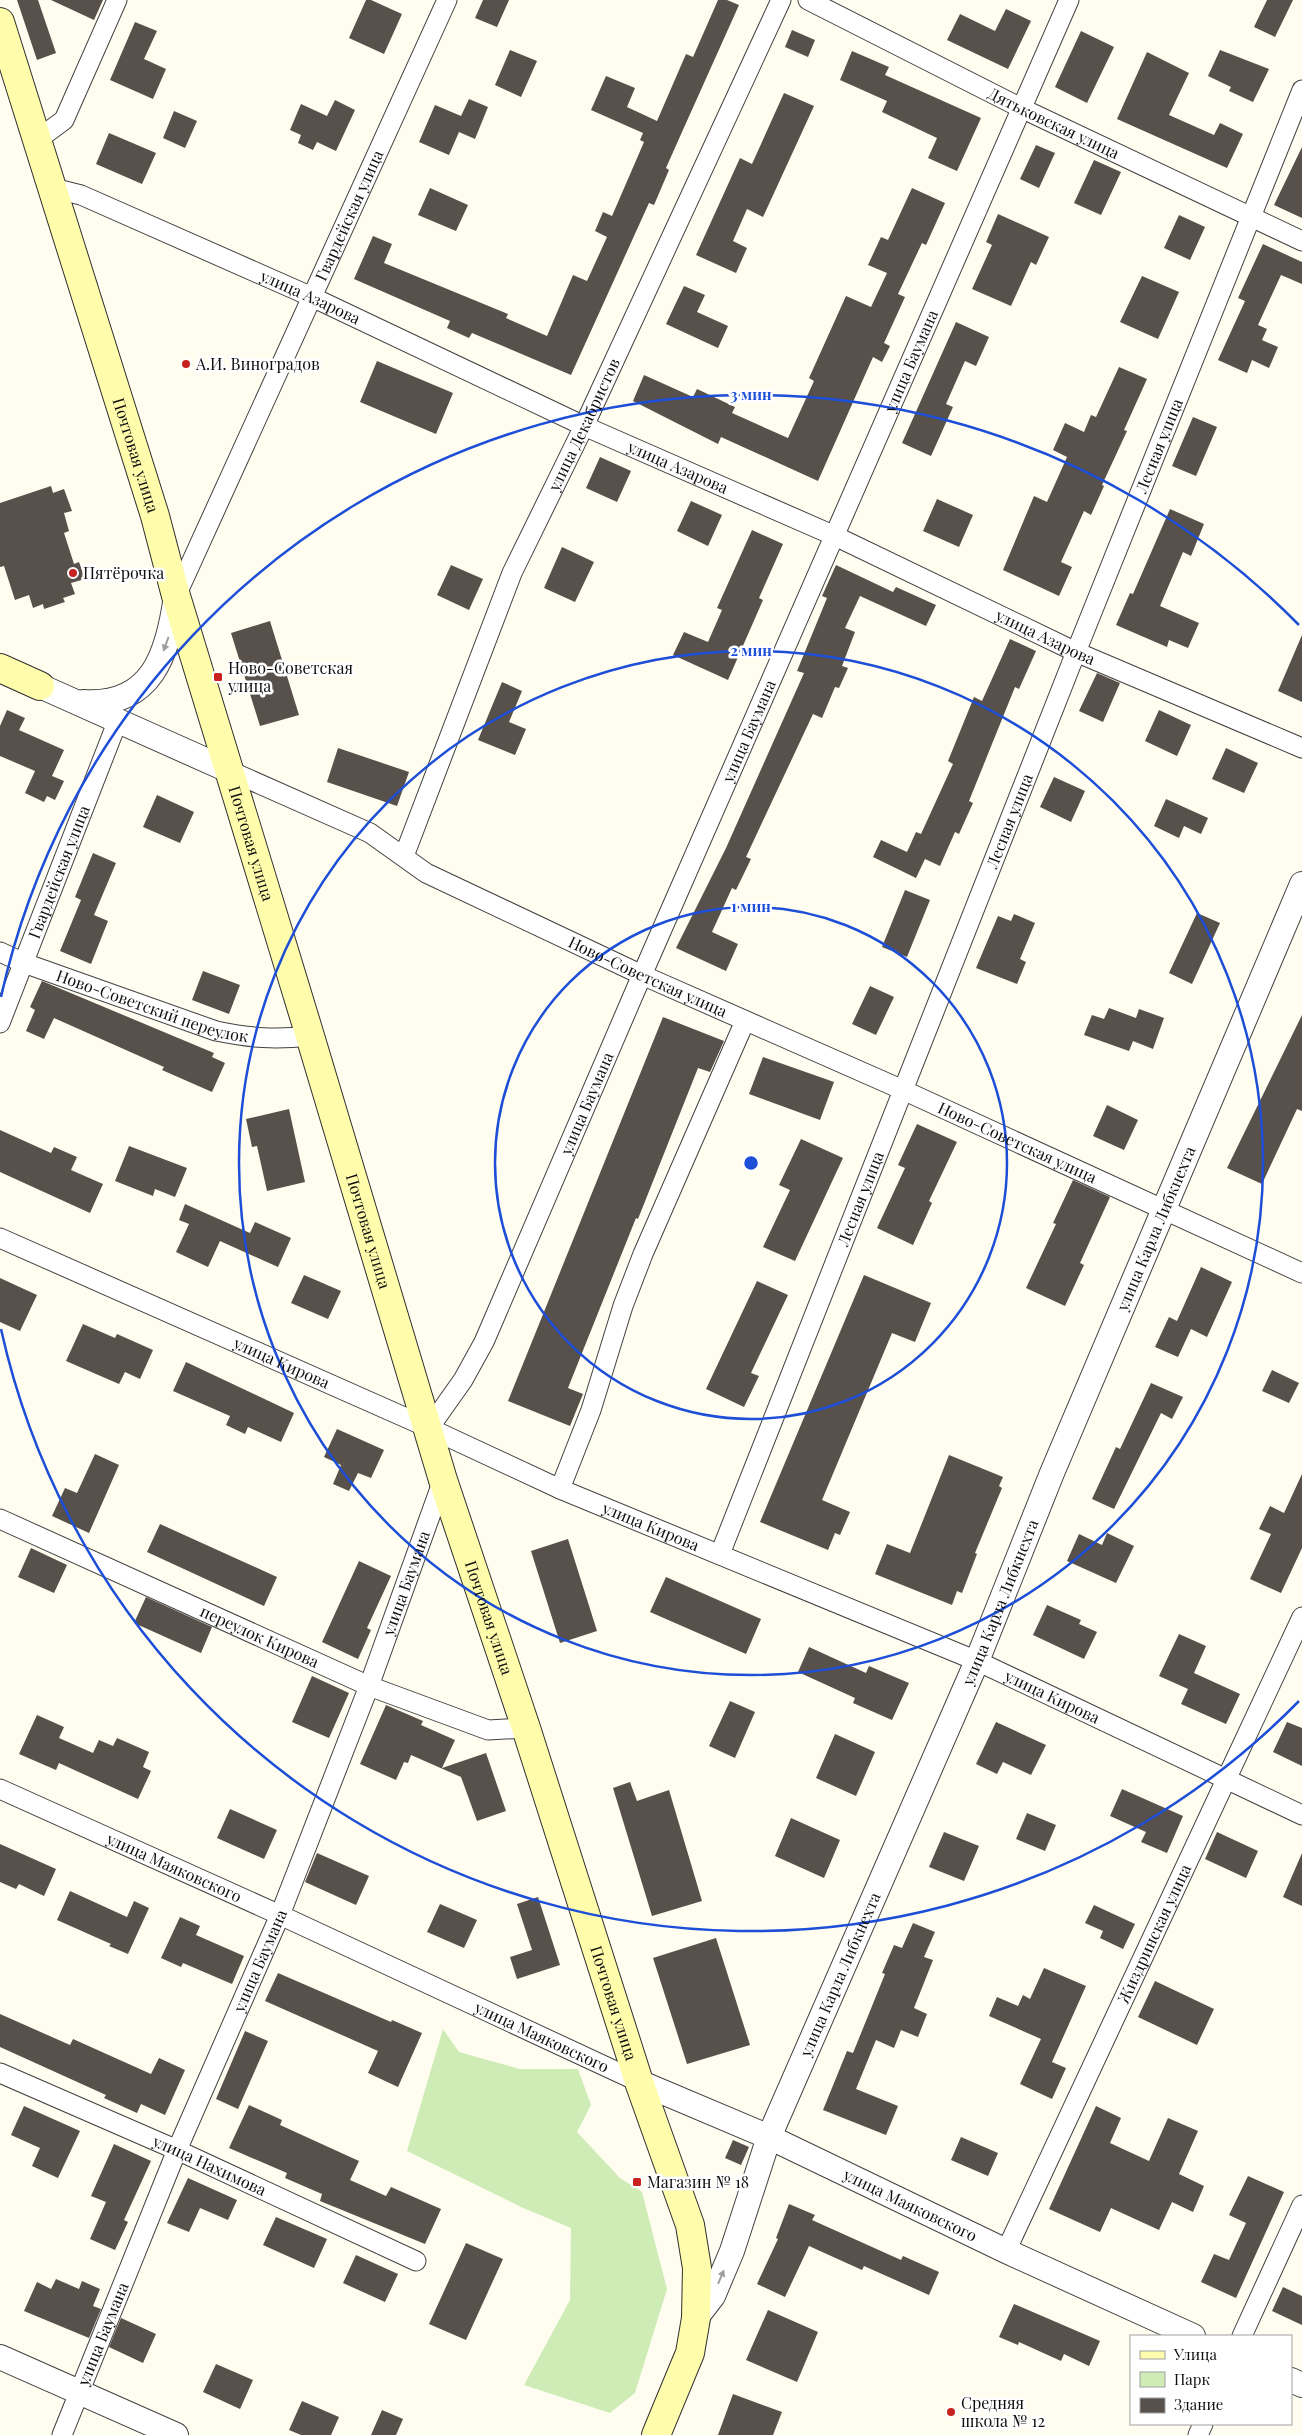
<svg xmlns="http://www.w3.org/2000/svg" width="1302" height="2435" font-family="'Playfair Display',serif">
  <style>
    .green { fill: #cfecb7 }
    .building { fill: #58504a }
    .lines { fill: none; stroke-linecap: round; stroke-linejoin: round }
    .minor-casing { stroke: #414141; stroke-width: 21 }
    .tertiary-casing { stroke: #414141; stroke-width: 26 }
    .secondary-casing { stroke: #303030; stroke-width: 30 }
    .minor { stroke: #fff; stroke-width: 19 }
    .tertiary { stroke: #fff; stroke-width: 24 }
    .secondary { stroke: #fffcab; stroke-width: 28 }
    .oneway { fill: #9f9f9f }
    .ring { fill: none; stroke: #1d4ed8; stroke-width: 2.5 }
    .poi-dot { fill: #c7221e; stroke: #fff; stroke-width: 2 }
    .labels { text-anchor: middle; stroke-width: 5; stroke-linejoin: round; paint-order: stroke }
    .street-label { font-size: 16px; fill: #0e0e0e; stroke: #fff }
    .poi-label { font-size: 16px; fill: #0e0e0e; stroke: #fff; text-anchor: start }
    .centre { fill: #1d4ed8; stroke: #fff; stroke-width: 2.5 }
    .ring-label { font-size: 15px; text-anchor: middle; font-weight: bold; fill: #1d4ed8; stroke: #fff; stroke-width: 5; stroke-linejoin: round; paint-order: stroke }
  </style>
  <rect width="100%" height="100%" fill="#fffdf0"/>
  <!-- green -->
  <path class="green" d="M443 2029 459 2052 520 2069H578L591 2105 577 2132 620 2178 642 2192 667 2289 635 2393 610 2413 524 2385 570 2300 571 2228 521 2207 407 2151Z"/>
  <!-- building -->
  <path class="building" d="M17 0H38L56 53 37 60Z
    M51 0H103L94 20Z
    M366 0H371L402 14 384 54 349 38Z
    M483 0H509L497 27 475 18Z
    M718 0H727L739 5 682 132 666 168 669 170 654 205 649 203 571 375 472 333 469 338 447 328 450 321 354 279 373 236 392 244 384 263 508 314 506 318 547 336 573 275 587 281 607 237 595 231 603 212 612 216 644 142 640 140 643 133 591 110 606 76 635 88 627 107 657 121 686 54 693 57Z
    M1267 0H1293L1275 37 1254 27Z
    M1006 9 1031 21 1008 69 947 40 960 14 995 31Z
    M135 22 157 31 144 59 166 69 153 99 110 80Z
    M792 30 815 40 808 57 785 47Z
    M1081 31 1114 47 1087 103 1055 87Z
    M510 50 537 61 521 97 495 85Z
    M1220 50 1269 69 1253 102 1229 91 1231 87 1208 76Z
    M852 51 889 67 885 75 981 118 957 171 928 158 937 138 882 112 887 101 840 80Z
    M1147 52 1189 73 1169 115 1214 135 1220 123 1243 134 1227 168 1117 119Z
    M784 93 814 106 763 217 747 209 733 241 747 248 736 273 696 255 740 158 752 164Z
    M469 99 488 107 475 139 459 132 449 155 419 142 435 105 461 116Z
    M335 100 355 110 336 151 317 142 313 150 298 143 301 135 290 130 301 104 327 116Z
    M174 111 197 121 185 148 163 138Z
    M109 133 156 153 142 184 96 164Z
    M1036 145 1055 153 1039 188 1020 179Z
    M1302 147V218L1274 205Z
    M1094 160 1121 172 1101 215 1074 203Z
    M430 188 468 205 456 231 418 215Z
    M912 188 945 203 926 245 922 243 898 294 905 297 884 343 890 346 882 362 873 357 818 481 721 437 718 444 633 401 644 375 693 397 697 389 735 407 732 413 788 438 814 381 809 378 846 296 871 307 887 273 868 265 881 237 888 240Z
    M998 214 1049 237 1036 265 1031 262 1011 306 972 289 992 245 986 242Z
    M1179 215 1205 227 1190 260 1164 248Z
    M1263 244 1302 262V284L1281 275 1258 325 1267 329 1262 340 1278 347 1269 368 1252 360 1247 373 1218 360 1245 301 1238 298Z
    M1142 276 1179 292 1158 339 1120 322Z
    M684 286 705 295 697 312 728 326 718 348 666 324Z
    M956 322 989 337 976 366 965 361 946 404 953 407 931 456 902 443Z
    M377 361 453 393 436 434 360 402Z
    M1119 367 1147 379 1124 430 1127 431 1102 485 1104 486 1091 515 1084 511 1061 562 1072 567 1059 596 1003 570 1034 496 1047 502 1067 457 1053 450 1065 423 1084 432 1091 415 1096 417Z
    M1193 417 1217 427 1196 476 1172 466Z
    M600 457 631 471 617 502 586 488Z
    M51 486 53 493 64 489 72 511 64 513 69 531 64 533 74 564 79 562 85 579 71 583 75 594 63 598 65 602 44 609 43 604 33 608 29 595 15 600 4 566 0 567V503Z
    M937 499 973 515 959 547 923 531Z
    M691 501 722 515 708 546 677 531Z
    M1170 509 1204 524 1191 556 1183 552 1160 606 1199 623 1188 648 1169 640 1167 647 1116 625 1130 593 1133 594Z
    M752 530 783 544 759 598 763 600 728 680 673 655 684 632 708 642 722 610 717 608Z
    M562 547 594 562 575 602 544 588Z
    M451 565 483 579 469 610 437 595Z
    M836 565 893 592 896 587 936 605 926 626 860 596 845 628 855 632 842 666 848 668 839 688 835 687 822 718 813 714 746 857 751 859 736 890 732 888 712 932 738 944 726 971 676 948 726 848 804 673 797 671 827 598 822 596Z
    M270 621 299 715 260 726 231 633Z
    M1302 635V702L1278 691Z
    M1010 639 1036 651 1019 689 1015 687 969 801 973 803 959 834 955 832 940 866 925 859 916 878 873 857 881 840 907 852 916 832 921 834 953 764 948 761 974 697 982 701Z
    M1097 673 1120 683 1103 722 1079 711Z
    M502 682 522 691 509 722 526 729 515 755 478 740Z
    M7 710 25 718 19 730 64 750 52 776 64 781 55 800 47 796 44 802 25 793 35 771 0 756V726Z
    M1159 710 1191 725 1177 756 1145 741Z
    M338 748 409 772 397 806 327 782Z
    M1226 748 1258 763 1244 793 1212 779Z
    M1054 777 1085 791 1071 822 1040 807Z
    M157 795 194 812 180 843 143 827Z
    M1166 799 1208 818 1201 834 1184 826 1179 838 1154 826Z
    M93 853 116 863 94 915 108 921 91 964 60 951 81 900 75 897Z
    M905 890 930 900 907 957 882 947Z
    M1197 913 1220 923 1192 984 1169 973Z
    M1014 914 1035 923 1020 959 1026 962 1017 984 976 968 998 916 1011 921Z
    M203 971 240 985 229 1014 192 1000Z
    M42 981 214 1053 212 1057 225 1063 212 1092 162 1070 164 1067 54 1018 44 1039 26 1031 35 1010 30 1007Z
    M870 986 894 997 876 1035 852 1024Z
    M1109 1008 1136 1018 1139 1009 1164 1018 1153 1049 1133 1041 1129 1051 1084 1035 1092 1015 1104 1019Z
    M1302 1015V1111L1297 1109 1262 1184 1227 1168Z
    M663 1017 724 1041 710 1072 698 1068 638 1219 636 1218 568 1388 583 1394 570 1426 508 1401Z
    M763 1057 834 1082 820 1120 749 1094Z
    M1107 1105 1138 1120 1124 1150 1093 1136Z
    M289 1109 305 1182 267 1191 257 1146 252 1147 246 1119Z
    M917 1124 957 1142 929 1201 932 1203 913 1245 877 1228 905 1168 898 1165Z
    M0 1130 51 1153 54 1147 77 1157 71 1170 103 1184 90 1213 0 1172Z
    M801 1139 843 1158 795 1261 763 1247 790 1190 779 1185Z
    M129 1146 187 1168 175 1197 155 1189 153 1196 115 1181Z
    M1073 1180 1110 1197 1080 1263 1084 1265 1065 1306 1026 1288 1056 1224 1053 1223Z
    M185 1204 250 1233 255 1222 291 1238 278 1267 220 1241 208 1267 176 1252 189 1224 179 1220Z
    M1201 1267 1232 1282 1207 1337 1191 1329 1178 1357 1155 1347 1169 1317 1177 1321Z
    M304 1275 341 1291 328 1319 291 1303Z
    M864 1275 931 1303 915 1342 892 1333 822 1500 850 1512 840 1535 835 1533 828 1550 760 1522Z
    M0 1278 37 1295 20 1331 0 1322Z
    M757 1281 788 1295 751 1373 759 1376 744 1407 706 1389Z
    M83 1324 115 1338 117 1334 153 1350 140 1379 125 1372 119 1384 66 1361Z
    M186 1362 294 1413 281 1442 248 1427 245 1434 226 1425 230 1416 173 1391Z
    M1272 1370 1299 1383 1289 1403 1262 1391Z
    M1151 1383 1183 1397 1172 1419 1161 1413 1114 1509 1092 1499 1116 1447 1120 1449Z
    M337 1429 384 1450 371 1478 358 1473 349 1491 333 1484 341 1465 324 1457Z
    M95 1454 119 1465 89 1533 52 1516 65 1488 77 1493Z
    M949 1455 1003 1477 999 1486 1002 1488 975 1553 977 1554 962 1593 957 1591 952 1605 875 1574 887 1544 910 1553Z
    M1302 1474V1548L1281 1593 1250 1579 1271 1534 1259 1529 1270 1506 1284 1513Z
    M160 1524 277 1577 264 1606 147 1552Z
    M1107 1533 1134 1546 1116 1583 1067 1561 1079 1534 1102 1545Z
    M568 1539 597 1631 560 1643 531 1551Z
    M31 1548 67 1565 54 1593 18 1577Z
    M359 1561 391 1576 367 1628 371 1630 358 1659 322 1642Z
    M666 1577 761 1619 746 1654 650 1612Z
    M146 1597 212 1627 201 1653 134 1623Z
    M1047 1605 1081 1620 1079 1624 1097 1632 1084 1659 1033 1635Z
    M1179 1634 1206 1646 1194 1673 1240 1694 1226 1724 1181 1704 1188 1689 1159 1676Z
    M809 1647 866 1673 869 1666 909 1683 892 1720 853 1703 855 1698 798 1672Z
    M312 1676 349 1693 329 1738 292 1722Z
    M730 1701 755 1712 735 1758 709 1746Z
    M386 1705 423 1721 421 1725 455 1740 442 1768 486 1753 506 1811 477 1821 461 1777 411 1755 408 1763 404 1762 396 1780 360 1764Z
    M37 1715 64 1727 59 1738 93 1753 99 1740 113 1746 117 1738 149 1752 143 1767 151 1771 138 1799 59 1763 56 1770 19 1754Z
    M996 1722 1046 1745 1031 1775 1003 1762 997 1774 976 1764Z
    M1287 1722 1302 1728V1766L1273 1752Z
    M835 1734 875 1752 856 1796 816 1778Z
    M630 1782 637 1801 669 1790 702 1901 652 1916 613 1788Z
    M1122 1789 1183 1816 1167 1853 1141 1842 1146 1832 1110 1816Z
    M230 1809 277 1830 264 1859 217 1838Z
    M1027 1813 1056 1825 1045 1851 1016 1839Z
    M791 1818 840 1840 824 1878 775 1856Z
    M944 1832 979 1846 964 1881 929 1867Z
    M1217 1832 1258 1851 1246 1878 1205 1859Z
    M0 1844 56 1869 44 1896 19 1884 16 1889 0 1882Z
    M317 1853 369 1876 356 1905 305 1882Z
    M1302 1853V1906L1283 1897Z
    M70 1891 127 1917 134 1901 149 1908 128 1954 109 1946 111 1944 57 1920Z
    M538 1897 560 1965 517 1979 510 1957 532 1950 517 1904Z
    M440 1904 477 1920 464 1948 427 1932Z
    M1094 1905 1135 1924 1123 1949 1100 1938 1103 1931 1085 1923Z
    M180 1917 200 1926 196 1935 244 1956 232 1984 183 1963 181 1967 161 1958Z
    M913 1923 935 1932 924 1957 933 1960 914 2008 927 2014 918 2037 901 2030 894 2048 876 2040 856 2089 898 2106 886 2135 823 2110 847 2051 853 2053 885 1974 882 1973 894 1945 902 1948Z
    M716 1938 750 2045 687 2064 653 1958Z
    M1044 1968 1086 1986 1052 2062 1066 2068 1052 2099 1020 2084 1041 2039 989 2016 997 1997 1018 2006 1023 1995 1030 1999Z
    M278 1973 391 2022 392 2020 422 2033 398 2087 368 2073 378 2051 265 2001Z
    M1155 1981 1214 2009 1197 2045 1138 2017Z
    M0 2014 70 2045 73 2039 151 2074 159 2058 185 2070 165 2115 141 2104 137 2113 104 2098 106 2095 0 2047Z
    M245 2031 268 2041 238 2109 216 2099Z
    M249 2105 282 2120 280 2125 359 2161 350 2180 386 2196 391 2187 441 2209 425 2244 320 2201 322 2194 285 2178 287 2173 229 2148Z
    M24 2106 80 2131 58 2178 32 2166 40 2148 11 2135Z
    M1096 2106 1121 2118 1110 2143 1149 2161 1168 2118 1198 2131 1179 2174 1204 2186 1193 2212 1172 2202 1159 2230 1111 2208 1100 2232 1049 2209Z
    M961 2137 998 2153 988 2176 951 2160Z
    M733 2140 749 2147 741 2165 725 2158Z
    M114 2144 151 2161 124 2220 128 2222 115 2250 90 2239 106 2202 91 2196Z
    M1248 2176 1284 2192 1236 2298 1201 2282 1214 2254 1229 2260 1246 2223 1229 2215Z
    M188 2178 237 2200 228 2220 200 2208 189 2232 167 2223Z
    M789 2204 815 2215 812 2220 901 2260 903 2256 939 2272 929 2295 864 2266 862 2270 809 2246 785 2297 757 2284 778 2239 776 2238Z
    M276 2217 327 2239 314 2268 263 2245Z
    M466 2243 503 2259 466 2340 429 2324Z
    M356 2255 398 2274 385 2302 343 2283Z
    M56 2279 79 2289 82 2281 100 2289 93 2306 101 2309 89 2338 24 2311 37 2282 51 2289Z
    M1283 2287 1302 2296V2325L1272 2311Z
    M1014 2304 1100 2341 1089 2366 1064 2354 1061 2361 1019 2342 1018 2345 999 2337Z
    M768 2310 818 2332 797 2382 746 2360Z
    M121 2318 156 2334 143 2363 109 2347Z
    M216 2364 253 2380 240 2409 203 2392Z
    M733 2394 782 2412 773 2435H718Z
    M302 2401 339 2417 331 2435H301L289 2430Z
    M382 2410 403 2419 396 2435H371Z"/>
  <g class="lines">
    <defs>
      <g id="minor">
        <path id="s1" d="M808 0 1021 108 1302 241"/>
        <path d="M37 140 64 120 117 0"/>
        <path id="s2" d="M53 188 81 195 312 297 584 426 835 536 1076 652 1302 748"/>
        <path id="s3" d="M176 596 447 0"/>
        <path id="s4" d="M228 770 370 833 426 873 642 975 903 1090 1302 1273"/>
        <path id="s5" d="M404 856 512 573 584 426 781 0"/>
        <path id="s6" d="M0 952 24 963 216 1031C251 1038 274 1040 310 1036"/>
        <path id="s7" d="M0 1023 118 720"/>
        <path id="s8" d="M0 1238 429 1428 560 1489 977 1661 1302 1815"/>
        <path id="s9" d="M429 1428 463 1380 484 1342 642 975 1069 0"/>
        <path d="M560 1489 591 1410 623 1306 643 1254 745 1021"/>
        <path id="s10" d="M0 1519 369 1686 488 1730 526 1728"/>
        <path id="s11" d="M720 1554 1076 652 1302 90"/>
        <path id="s12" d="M0 1789 280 1915 639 2082"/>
        <path id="s13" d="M0 2073 177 2150 416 2261"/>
        <path id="s14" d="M1006 2251 1302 1617"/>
        <path d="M1242 2336 1302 2205"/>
        <path id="s15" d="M62 2435 177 2150 280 1915 369 1686 443 1480"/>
        <path d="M1198 2435 1203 2424"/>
      </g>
      <g id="tertiary">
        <path d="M40 686 228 770"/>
        <path d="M83 702C152 707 168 654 176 596"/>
        <path id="s16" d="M639 2082 769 2137 1006 2251 1193 2336"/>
        <path id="s17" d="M696 2318 713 2296 732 2251 769 2137 977 1661 1052 1473 1302 884"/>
        <path d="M0 2357 176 2435"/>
        <path d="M1291 2380 1302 2385"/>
      </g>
      <g id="secondary">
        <path id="s18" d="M0 22 155 516 176 596 310 1036 443 1480 526 1728 639 2082 690 2225 697 2268 696 2318 690 2353 656 2435"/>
        <path d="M0 668 40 686"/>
      </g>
    </defs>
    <!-- minor casing -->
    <use href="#minor" class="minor-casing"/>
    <!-- tertiary casing -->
    <use href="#tertiary" class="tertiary-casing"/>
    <!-- secondary casing -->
    <use href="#secondary" class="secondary-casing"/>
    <!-- minor -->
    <use href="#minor" class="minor"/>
    <!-- tertiary -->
    <use href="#tertiary" class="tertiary"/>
    <!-- secondary -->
    <use href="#secondary" class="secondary"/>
  </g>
  <!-- one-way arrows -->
  <defs><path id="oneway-solid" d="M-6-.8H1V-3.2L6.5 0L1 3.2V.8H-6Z" transform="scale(1.25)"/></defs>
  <g class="oneway">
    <use href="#oneway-solid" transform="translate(166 644) rotate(110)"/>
    <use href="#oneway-solid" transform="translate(721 2277) rotate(-67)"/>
  </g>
  <!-- distance rings -->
  <g class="ring">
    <circle cx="751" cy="1163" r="256"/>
    <circle cx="751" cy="1163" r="512"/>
    <path d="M1299 1701A768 768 0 0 1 1 1329M1 997A768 768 0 0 1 1299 625"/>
  </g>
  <!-- markers -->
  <g class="poi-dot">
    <circle cx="186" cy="364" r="5"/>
    <circle cx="73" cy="573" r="5"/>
    <rect x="213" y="672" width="10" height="10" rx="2.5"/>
    <rect x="632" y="2177" width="10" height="10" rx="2.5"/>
    <circle cx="951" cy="2412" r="5"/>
  </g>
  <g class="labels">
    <!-- street labels -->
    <g class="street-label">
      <text dy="6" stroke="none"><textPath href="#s1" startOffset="275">Дятьковская улица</textPath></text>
      <text dy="6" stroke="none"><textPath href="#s3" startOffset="418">Гвардейская улица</textPath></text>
      <text dy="6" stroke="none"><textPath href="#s2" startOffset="280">улица Азарова</textPath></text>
      <text dy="6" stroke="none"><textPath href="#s9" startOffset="1172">улица Баумана</textPath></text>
      <text dy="6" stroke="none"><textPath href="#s5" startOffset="468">улица Декабристов</textPath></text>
      <text dy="6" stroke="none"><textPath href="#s11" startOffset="1192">Лесная улица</textPath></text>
      <text dy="6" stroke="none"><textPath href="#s18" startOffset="454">Почтовая улица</textPath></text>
      <text dy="6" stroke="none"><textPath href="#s2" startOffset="685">улица Азарова</textPath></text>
      <text dy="6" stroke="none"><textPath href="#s2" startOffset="1090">улица Азарова</textPath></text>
      <text dy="6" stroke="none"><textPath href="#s9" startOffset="768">улица Баумана</textPath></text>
      <text dy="6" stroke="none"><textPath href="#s11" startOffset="788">Лесная улица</textPath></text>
      <text dy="6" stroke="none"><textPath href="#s18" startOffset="859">Почтовая улица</textPath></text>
      <text dy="6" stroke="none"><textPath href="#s7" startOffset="162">Гвардейская улица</textPath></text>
      <text dy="6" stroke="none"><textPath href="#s4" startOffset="469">Ново-Советская улица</textPath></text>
      <text dy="6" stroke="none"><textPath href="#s6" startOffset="162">Ново-Советский переулок</textPath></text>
      <text dy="6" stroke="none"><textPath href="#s9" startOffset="362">улица Баумана</textPath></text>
      <text dy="6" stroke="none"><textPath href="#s4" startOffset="874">Ново-Советская улица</textPath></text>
      <text dy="6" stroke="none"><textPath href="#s11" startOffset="382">Лесная улица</textPath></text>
      <text dy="6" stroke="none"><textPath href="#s17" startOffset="1184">улица Карла Либкнехта</textPath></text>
      <text dy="6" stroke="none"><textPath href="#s18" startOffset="1264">Почтовая улица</textPath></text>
      <text dy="6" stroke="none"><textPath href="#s8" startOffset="308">улица Кирова</textPath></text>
      <text dy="6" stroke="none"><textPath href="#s8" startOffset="712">улица Кирова</textPath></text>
      <text dy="6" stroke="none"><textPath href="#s15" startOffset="919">улица Баумана</textPath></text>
      <text dy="6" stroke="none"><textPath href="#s17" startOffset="779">улица Карла Либкнехта</textPath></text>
      <text dy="6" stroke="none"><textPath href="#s18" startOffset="1669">Почтовая улица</textPath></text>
      <text dy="6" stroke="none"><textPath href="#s10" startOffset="285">переулок Кирова</textPath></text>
      <text dy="6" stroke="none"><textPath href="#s8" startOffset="1148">улица Кирова</textPath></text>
      <text dy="6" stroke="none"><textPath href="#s12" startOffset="191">улица Маяковского</textPath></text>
      <text dy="6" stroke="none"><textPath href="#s14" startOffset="350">Жиздринская улица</textPath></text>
      <text dy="6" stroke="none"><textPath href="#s15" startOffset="514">улица Баумана</textPath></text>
      <text dy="6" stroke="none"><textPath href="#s17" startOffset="374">улица Карла Либкнехта</textPath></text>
      <text dy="6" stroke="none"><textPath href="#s18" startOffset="2074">Почтовая улица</textPath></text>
      <text dy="6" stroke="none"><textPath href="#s12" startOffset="596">улица Маяковского</textPath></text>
      <text dy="6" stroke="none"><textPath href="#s13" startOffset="229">улица Нахимова</textPath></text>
      <text dy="6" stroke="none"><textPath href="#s16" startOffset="298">улица Маяковского</textPath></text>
      <text dy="6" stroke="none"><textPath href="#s15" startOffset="109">улица Баумана</textPath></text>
    </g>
    <!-- poi labels -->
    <g class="poi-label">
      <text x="196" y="370">А.И. Виноградов</text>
      <text x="83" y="579">Пятёрочка</text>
      <text x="228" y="674">Ново-Советская<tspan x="228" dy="18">улица</tspan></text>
      <text x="647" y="2188">Магазин № 18</text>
      <text x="961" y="2409">Средняя<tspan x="961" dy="18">школа № 12</tspan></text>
    </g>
  </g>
  <circle cx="751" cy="1163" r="8" class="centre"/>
  <g class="ring-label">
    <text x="751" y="400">3 мин</text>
    <text x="751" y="656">2 мин</text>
    <text x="751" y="912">1 мин</text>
  </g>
  <!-- legend -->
  <rect x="1130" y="2335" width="162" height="90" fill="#ffffff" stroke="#9f9f9f"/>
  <rect x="1140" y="2351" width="25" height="8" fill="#fffcab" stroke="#9f9f9f"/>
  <text x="1174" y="2360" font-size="15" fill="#0e0e0e">Улица</text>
  <rect x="1140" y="2372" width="25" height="15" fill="#cfecb7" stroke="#9f9f9f"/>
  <text x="1174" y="2385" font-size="15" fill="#0e0e0e">Парк</text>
  <rect x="1140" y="2398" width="25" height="15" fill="#58504a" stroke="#9f9f9f"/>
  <text x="1174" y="2410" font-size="15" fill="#0e0e0e">Здание</text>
</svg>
